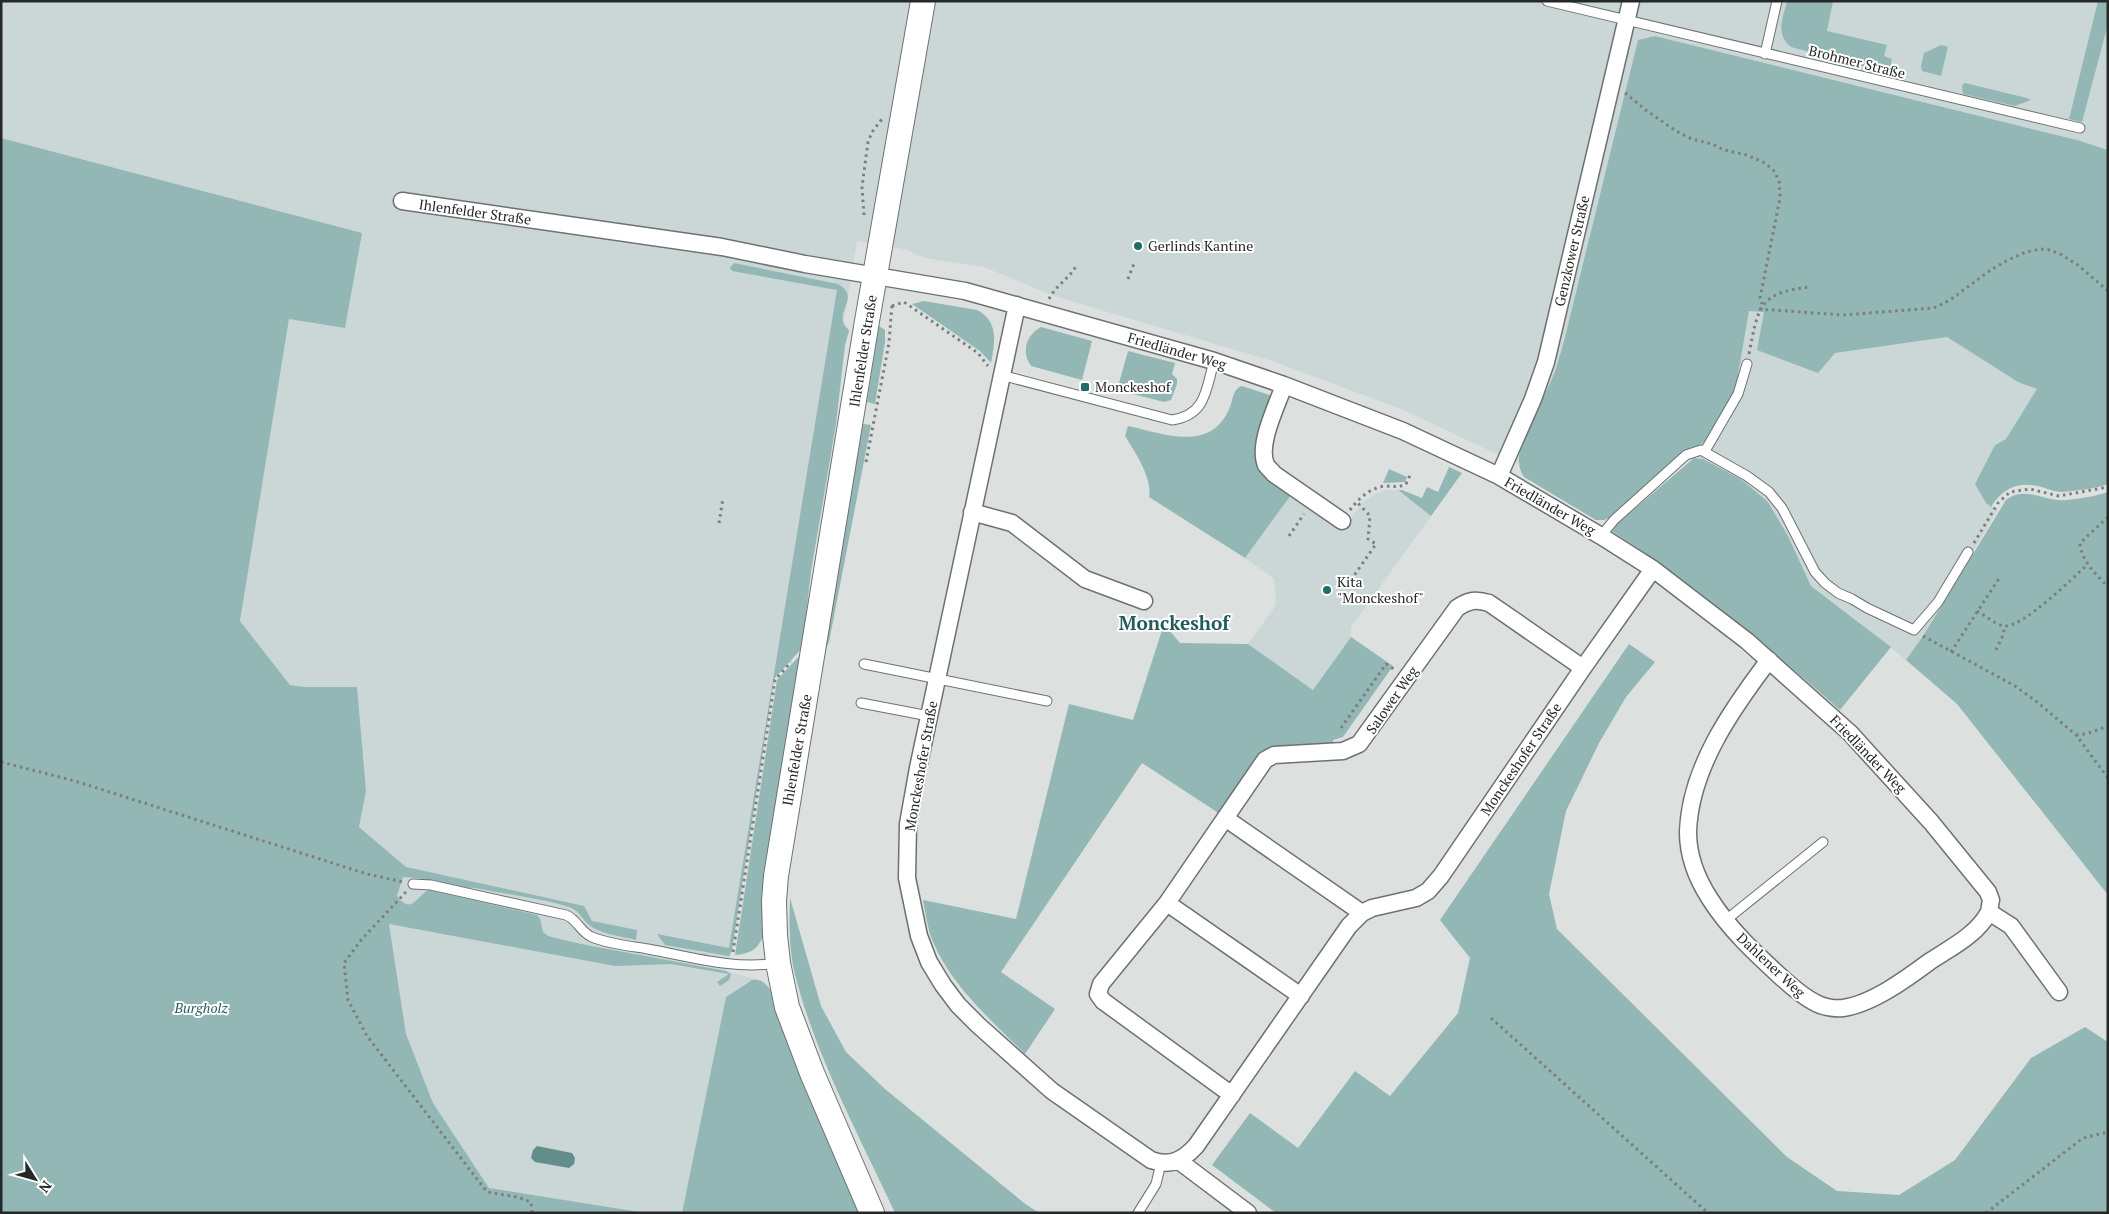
<svg xmlns="http://www.w3.org/2000/svg" width="2109" height="1214" font-family="'PT Serif',serif">
  <style>
    .built { fill: #cad7d6 }
    .green { fill: #93b7b5 }
    .water { fill: #628d8b }
    .lines { fill: none; stroke-linecap: round; stroke-linejoin: round }
    .lane-casing { stroke: #6d7171; stroke-width: 11 }
    .street-casing { stroke: #6d7171; stroke-width: 19 }
    .secondary-casing { stroke: #6d7171; stroke-width: 26 }
    .path { stroke: #7b7e7d; stroke-width: 3; stroke-dasharray: 2.5 4; stroke-linecap: butt }
    .lane { stroke: #fff; stroke-width: 9 }
    .street { stroke: #fff; stroke-width: 16 }
    .secondary { stroke: #fff; stroke-width: 24 }
    .poi-dot { fill: #226d6b; stroke: #fff; stroke-width: 2 }
    .labels { text-anchor: middle; stroke-width: 4; stroke-linejoin: round; paint-order: stroke }
    .street-label { font-size: 14px; fill: #262827; stroke: #fff }
    .poi-label { font-size: 14px; fill: #262827; stroke: #fff; text-anchor: start }
    .park-label { font-size: 14px; font-style: italic; fill: #205d5b; stroke: #fff }
    .district-label { font-size: 19px; font-weight: bold; fill: #215c5a; stroke: #fff }
  </style>
  <rect width="100%" height="100%" fill="#dce1e0"/>
  <!-- built -->
  <path class="built" d="M1 1H2108V150L2077 140 1655 36 1638 40 1563 345 1551 381 1531 419 1522 445 1518 464 1401 409 1269 360 1054 296 984 267 931 259 916 255 909 250 857 241 844 319V324L849 331 845 345 830 465 811 571 802 648 774 679 732 950 726 971 759 980 747 982 726 997 682 1213H646L489 1188 433 1103 406 1034 389 923 406 867 359 827 366 791 303 687 290 685 240 621 289 319 362 233 1 138Z
    M1749 311H1764L1835 353 1947 337 2018 382 2038 389 2006 439 1995 445 1986 503 1998 510 1923 636 1906 660 1853 617 1811 586 1788 536 1768 502 1703 459 1698 458 1700 445 1705 441 1735 392Z
    M1386 490H1397L1431 516 1351 627V637L1313 690 1248 644 1274 608 1276 600 1274 579 1245 558 1291 495 1342 531 1360 505 1373 495Z"/>
  <!-- green -->
  <path class="green" d="M1787 1H1833L1827 31 1887 45 1884 56 1892 59 1889 73 1791 47C1775 34 1783 18 1787 1Z
    M2098 1H2108V24L2082 122 2069 119Z
    M1655 36 2077 140 2108 150V484C2094 489 2075 491 2061 492 2055 492 2048 489 2042 487 2020 481 2003 487 1991 507L1986 503 1975 484 1995 445 2006 439 2037 389 2018 382 1947 337 1835 353 1818 373 1757 350 1764 312 1749 311 1735 392 1705 441 1700 445 1684 450 1611 517 1604 520H1596L1524 477C1506 453 1541 404 1551 381 1556 370 1559 357 1563 345L1638 40Z
    M1941 45 1948 47 1941 76 1922 71 1921 66 1924 53Z
    M1965 83 2027 98 2031 100 2015 106 1963 94 1962 85Z
    M1 138 362 233 345 328 289 319 240 621 290 685 303 687H357L366 791 359 827 406 867 584 906 592 921 637 930 636 940C621 936 604 935 592 927 582 921 581 911 569 907 542 898 504 894 475 888 450 888 428 877 403 877L397 896C413 917 417 893 430 890L537 915 540 919 543 932 548 936 581 944 726 971 731 974 729 980 720 986 717 982 729 974 671 964 615 966 389 924 406 1034 433 1103 489 1188 646 1213H1Z
    M734 263 838 284C860 297 837 310 844 324 845 327 848 328 849 331L845 345 836 424 811 571 802 648 774 679 732 950 729 956 665 945 657 934 729 948 837 290 732 271 730 268Z
    M924 301 977 310C999 321 995 343 991 363L980 351 912 304Z
    M879 326 885 330V342L875 404 867 402Z
    M1041 327 1092 341 1082 380 1031 366C1021 352 1026 335 1041 327Z
    M1128 351 1175 363 1172 374 1177 379V384L1171 400 1164 402 1117 390Z
    M1242 386 1273 396 1258 439 1291 495 1245 558 1149 497C1153 479 1135 452 1125 436L1128 426C1165 434 1214 454 1231 404 1233 397 1234 388 1242 386Z
    M863 424 871 425 829 642 821 658Z
    M1694 458 1703 459 1742 480 1768 502 1788 536 1811 586 1891 647 1840 710C1767 646 1694 584 1612 531L1618 523Z
    M1449 467 1462 473 1431 516 1398 490H1402L1422 498 1427 487 1438 492Z
    M1389 469 1407 477 1405 482 1383 483Z
    M2108 492V895L1957 704 1906 660 1923 636 2006 500C2023 487 2039 498 2058 500 2070 501 2096 496 2108 492Z
    M1164 624 1180 643 1248 644 1313 690 1351 637 1393 666 1343 737 1333 740V746L1273 749 1220 814 1142 763 1001 972 1055 1009 1025 1054C990 1019 947 982 930 934 927 923 925 911 923 900L1016 919 1069 704 1133 720Z
    M1629 644 1655 662 1626 697 1599 743 1566 811 1549 894 1557 929 1787 1157 1837 1191 1899 1195 1955 1160 2031 1058 2085 1027 2108 1042V1213H1276L1212 1165 1250 1113 1298 1148 1355 1071 1390 1096 1458 1013 1470 958 1440 920Z
    M803 652 763 936C758 950 749 954 735 955L777 680Z
    M790 898 821 1006 846 1052 885 1089 1024 1203 1039 1213H895C860 1137 813 1051 794 970 789 947 789 921 790 898Z
    M752 980C763 978 768 986 774 995L862 1213H682L726 997Z"/>
  <!-- water -->
  <path class="water" d="M537 1146 572 1153 575 1158 574 1164 569 1168 535 1162 531 1158 533 1150Z"/>
  <g class="lines">
    <defs>
      <path id="lane" d="M1547 1 2080 128
        M1765 54 1777 1
        M1001 375 1172 420C1206 415 1206 390 1214 361
        M1705 451 1738 394 1747 364
        M1601 536 1614 520 1686 455 1701 450 1747 476 1769 492 1782 508 1815 572 1825 583 1838 593 1852 599 1867 608 1914 630 1938 602 1968 552
        M864 664 1047 701
        M861 703 929 716
        M413 884 431 885 566 915C578 920 580 932 592 937 608 944 630 946 648 949 691 957 734 970 778 963
        M1726 920 1823 842
        M1138 1213 1156 1184 1161 1163"/>
      <path id="street" d="M402 201 722 247 805 264 965 291 1214 361 1284 385 1403 431 1499 476 1601 536 1653 569 1747 641 1850 733 1931 822 1988 892 1991 900 1989 912 2011 926 2059 992
        M1017 305 918 768 908 824 907 878 919 936 929 962 943 985 958 1005 978 1025 1052 1091 1151 1160C1171 1167 1183 1160 1196 1146L1349 926 1362 913 1372 908 1416 898 1428 891 1441 876 1583 668 1653 569
        M1284 385C1277 406 1257 444 1266 465 1268 468 1272 471 1274 474L1342 521
        M1499 476 1533 399 1546 362 1631 1
        M972 512 1012 523 1085 579 1144 601
        M1769 660C1732 709 1690 768 1688 832 1688 855 1697 879 1710 899 1729 929 1755 953 1781 977 1791 986 1802 996 1814 1002 1822 1007 1834 1009 1843 1008 1872 1004 1906 979 1929 962 1950 948 1977 935 1989 912
        M1225 818 1362 913
        M1167 903 1301 996
        M1232 1095 1103 1001 1098 994 1101 984 1167 903 1265 760 1274 755 1343 751 1359 744 1457 608C1469 600 1476 599 1489 603L1583 668
        M1179 1161 1248 1213"/>
      <path id="secondary" d="M872 1213 812 1073 787 1007 778 963 775 935 774 901 776 876 867 321 923 1"/>
    </defs>
    <!-- lane casing -->
    <use href="#lane" class="lane-casing"/>
    <!-- street casing -->
    <use href="#street" class="street-casing"/>
    <!-- secondary casing -->
    <use href="#secondary" class="secondary-casing"/>
    <!-- path -->
    <path class="path" d="M1625 93 1647 111 1676 131 1692 139 1712 144 1724 150 1747 155 1765 163 1774 171 1779 181 1780 198 1760 298 1762 304
      M864 215 862 187 868 142 872 132 882 119
      M1128 279 1135 261
      M1049 299C1056 285 1069 279 1076 266
      M892 306 904 302 978 353 988 366
      M1759 309 1843 315 1934 308 1950 300 1992 269 2008 260 2026 252 2040 249 2050 250 2060 254 2078 265 2108 291
      M1749 354C1758 308 1758 292 1811 287
      M866 462 889 343 892 304
      M1350 510C1359 498 1371 487 1386 486 1393 486 1399 488 1406 484L1411 473
      M2108 517 2080 543C2081 561 2096 574 2108 587
      M719 523 723 498
      M1289 536 1304 514
      M1974 543 1998 503 2010 492 2030 489 2059 496 2108 487
      M1351 580 1376 544 1368 539 1370 516 1356 501
      M1977 611C1985 615 1996 625 2004 626 2021 629 2074 577 2088 564
      M1923 636 2015 686 2037 702 2076 735 2108 778
      M1996 650 2004 633 2003 626
      M1951 652 2000 577
      M1341 728 1386 664 1395 670
      M2076 735 2086 734 2108 726
      M1 762 75 781 367 874 403 882
      M406 892 362 939 344 963 348 1000 367 1036 487 1192 517 1197 531 1202 532 1213
      M733 952 775 680 791 662
      M1491 1018 1708 1213
      M1986 1213 2083 1138 2108 1132"/>
    <!-- lane -->
    <use href="#lane" class="lane"/>
    <!-- street -->
    <use href="#street" class="street"/>
    <!-- secondary -->
    <use href="#secondary" class="secondary"/>
  </g>
  <!-- markers -->
  <g class="poi-dot">
    <circle cx="1138" cy="246" r="5"/>
    <rect x="1080" y="382" width="10" height="10" rx="2.5"/>
    <circle cx="1327" cy="590" r="5"/>
  </g>
  <g class="labels">
    <!-- street labels -->
    <g class="street-label">
      <text transform="translate(1857 62) rotate(14)" y="5">Brohmer Straße</text>
      <text transform="translate(475 212) rotate(8)" y="5">Ihlenfelder Straße</text>
      <text transform="translate(1572 251) rotate(-77)" y="5">Genzkower Straße</text>
      <text transform="translate(863 351) rotate(-81)" y="5">Ihlenfelder Straße</text>
      <text transform="translate(1177 351) rotate(16)" y="5">Friedländer Weg</text>
      <text transform="translate(1550 506) rotate(30)" y="5">Friedländer Weg</text>
      <text transform="translate(1392 700) rotate(-55)" y="5">Salower Weg</text>
      <text transform="translate(797 750) rotate(-80)" y="5">Ihlenfelder Straße</text>
      <text transform="translate(1868 754) rotate(46)" y="5">Friedländer Weg</text>
      <text transform="translate(1521 759) rotate(-56)" y="5">Monckeshofer Straße</text>
      <text transform="translate(921 766) rotate(-80)" y="5">Monckeshofer Straße</text>
      <text transform="translate(1771 965) rotate(43)" y="5">Dahlener Weg</text>
    </g>
    <!-- poi labels -->
    <g class="poi-label">
      <text x="1148" y="251">Gerlinds Kantine</text>
      <text x="1095" y="392">Monckeshof</text>
      <text x="1337" y="587">Kita<tspan x="1337" dy="16">"Monckeshof"</tspan></text>
    </g>
    <!-- park labels -->
    <g class="park-label">
      <text x="201" y="1013">Burgholz</text>
    </g>
    <!-- district labels -->
    <g class="district-label">
      <text x="1174" y="630">Monckeshof</text>
    </g>
  </g>
  <!-- border -->
  <rect width="2109" height="1214" fill="none" stroke="#262827" stroke-width="5"/>
  <!-- north arrow -->
  <g transform="translate(35 1179) rotate(127)" stroke="#ffffff" stroke-width="4" paint-order="stroke">
  <path d="M0-4L9 19L0 12L-9 19Z" fill="#262827"/>
  <text y="-8" font-size="14" font-weight="bold" text-anchor="middle" fill="#262827">N</text>
  </g>
</svg>
